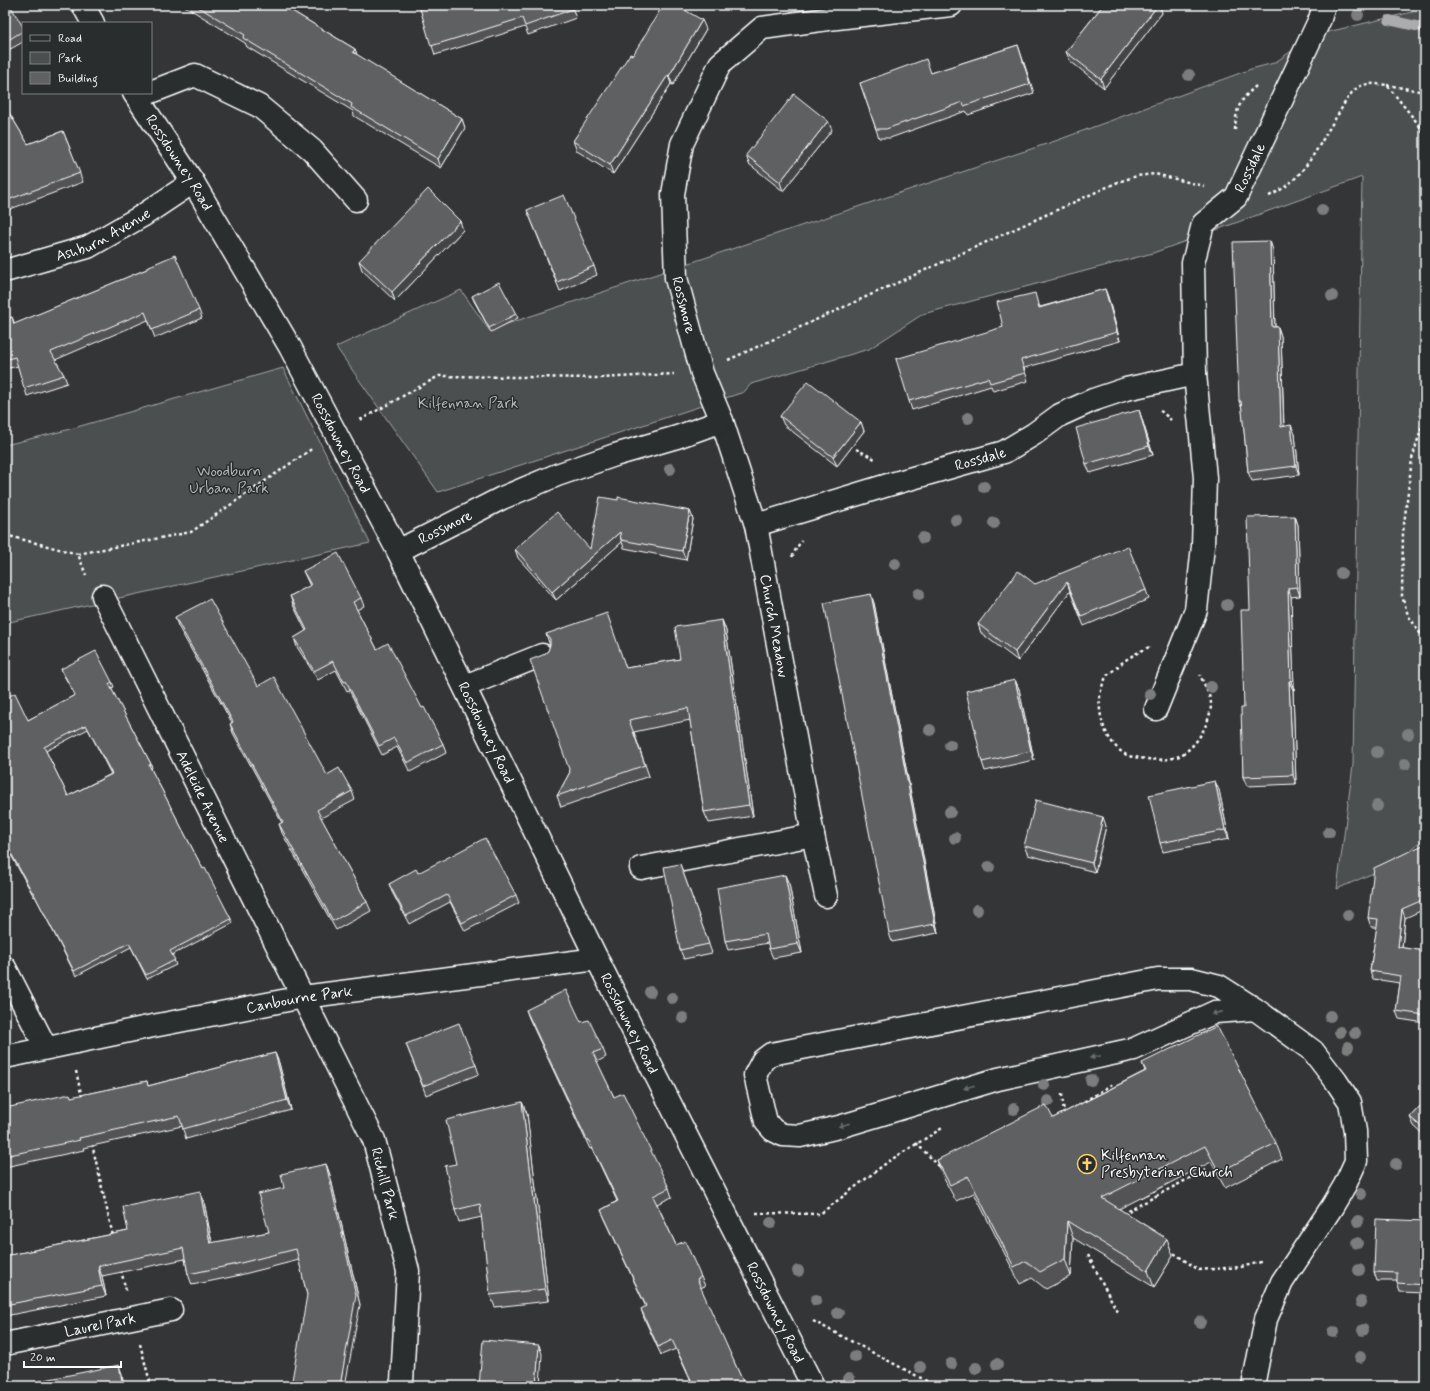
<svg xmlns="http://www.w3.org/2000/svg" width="1430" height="1391" font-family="Mynerve,sans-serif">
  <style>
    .green { fill: #4c4f50; stroke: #a6a7a8 }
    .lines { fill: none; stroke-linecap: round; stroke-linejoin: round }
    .stream { stroke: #abacad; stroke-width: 10 }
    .minor-casing { stroke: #fff; stroke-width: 25 }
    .major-casing { stroke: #fff; stroke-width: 25 }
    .path { stroke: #fff; stroke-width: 2.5; stroke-dasharray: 3 3; stroke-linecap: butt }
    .minor { stroke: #2a2d2e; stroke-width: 22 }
    .major { stroke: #2a2d2e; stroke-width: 22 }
    .tree { fill: #7c7e7e }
    .wall { fill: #525354; stroke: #fff; fill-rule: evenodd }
    .shaded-wall { fill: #424445; stroke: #fff }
    .building { fill: #5f6162; stroke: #fff; fill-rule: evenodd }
    .oneway { fill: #6a6c6d }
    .labels { text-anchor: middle; stroke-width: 3; stroke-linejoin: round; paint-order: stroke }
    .street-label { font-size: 15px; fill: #fff; stroke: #2a2d2e }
    .park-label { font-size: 15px; fill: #b7b9b9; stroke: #2a2d2e }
    .poi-label { font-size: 15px; fill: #fff; stroke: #2a2d2e; text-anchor: start }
  </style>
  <rect width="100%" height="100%" fill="#333536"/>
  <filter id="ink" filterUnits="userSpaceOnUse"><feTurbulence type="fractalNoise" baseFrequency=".025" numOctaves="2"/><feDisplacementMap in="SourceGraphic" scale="8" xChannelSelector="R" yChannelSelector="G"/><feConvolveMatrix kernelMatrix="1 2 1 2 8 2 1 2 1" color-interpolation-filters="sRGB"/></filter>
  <g filter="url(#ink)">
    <!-- green -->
    <path class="green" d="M1425 9V838L1394 864 1337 889 1353 765 1362 177 1153 253 923 314 869 349 751 384 744 392 438 492 336 347 461 290 489 330 1058 140 1251 69 1274 63 1315 35Z
      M283 368 370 543 5 623V445L63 431Z"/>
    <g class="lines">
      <!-- stream -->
      <path class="stream" d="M1389 20 1425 28"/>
      <defs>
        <g id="minor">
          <path d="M151 92 195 75 259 106 312 150 356 200"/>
          <path id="s1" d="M5 271 88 247 142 216 193 182"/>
          <path id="s2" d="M722 421 756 525 813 835 826 896"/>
          <path id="s3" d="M756 525 888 485 1004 452 1034 434 1060 415 1093 400 1126 389 1195 374"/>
          <path id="s4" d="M398 551 502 498 557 475 615 455 677 437 722 421 702 373 676 278 673 194 682 144 720 64 762 28 828 19 951 5"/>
          <path id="s5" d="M103 596 374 1140 408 1271 402 1382 400 1386"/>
          <path d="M465 686 542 655"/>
          <path id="s6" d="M1156 709 1196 610 1203 546 1205 478 1195 374 1193 263 1203 224 1236 197 1320 19 1324 5"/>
          <path d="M641 868 813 835"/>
          <path d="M5 968 46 1048"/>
          <path id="s7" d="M5 1057 148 1027 303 997 597 959"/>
          <path id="s8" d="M5 1344 171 1310"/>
          <path d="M1253 1386 1266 1319 1282 1282 1332 1207 1345 1185 1356 1161 1355 1131 1350 1102 1336 1081 1313 1051 1255 1009 1219 986 1191 979H1158L771 1054 763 1060 755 1075 766 1122 773 1130 783 1135 800 1136 839 1127 998 1079 1134 1049 1215 1012 1255 1009"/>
        </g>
        <g id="major">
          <path d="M83 5 93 23"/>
          <path id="s9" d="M134 93 193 182 290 347 398 551 597 959 813 1386"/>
        </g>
      </defs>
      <!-- minor casing -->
      <use href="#minor" class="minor-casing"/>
      <!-- major casing -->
      <use href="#major" class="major-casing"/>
      <!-- path -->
      <path class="path" d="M1387 85 1425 92
        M1419 125 1425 137
        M1235 130C1236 108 1239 101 1256 86
        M1269 196C1306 180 1318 144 1339 113 1344 104 1349 94 1357 88 1366 82 1376 84 1387 85L1419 125 1425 117
        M728 360 1118 182 1137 176 1155 174 1204 186
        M1160 411 1162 412 1171 420
        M1425 416 1412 459 1403 532 1402 596 1408 615 1420 633 1425 634
        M360 420 439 376 600 378 674 374
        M856 449 875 459
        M5 535 78 554 86 575
        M78 554 191 532 313 448
        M792 557 797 547 802 541
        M1149 647C1135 654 1125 659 1114 670 1112 671 1108 674 1107 676 1092 699 1101 740 1125 754 1129 757 1135 757 1140 758 1152 760 1167 761 1179 756 1196 748 1211 722 1211 704 1211 697 1203 682 1200 675
        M76 1071 82 1098
        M1062 1094 1064 1114
        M1074 1108 1114 1083
        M916 1143 941 1168
        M92 1144 113 1236
        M1156 1196 1207 1169
        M756 1213 820 1214 889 1161 944 1127
        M1123 1214 1156 1196 1153 1189
        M1169 1250 1199 1270 1241 1267 1261 1262
        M1088 1255 1117 1311
        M121 1270 126 1291
        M813 1321 936 1386
        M140 1344 151 1386"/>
      <!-- minor -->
      <use href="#minor" class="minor"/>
      <!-- major -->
      <use href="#major" class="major"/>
    </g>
    <!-- trees -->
    <g class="tree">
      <circle cx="1358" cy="15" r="6"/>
      <circle cx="1189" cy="75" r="6"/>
      <circle cx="1322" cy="210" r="6"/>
      <circle cx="1332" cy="296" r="6"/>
      <circle cx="968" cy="418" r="6"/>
      <circle cx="670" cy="469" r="6"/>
      <circle cx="984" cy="487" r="6"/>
      <circle cx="956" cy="520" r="6"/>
      <circle cx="994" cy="523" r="6"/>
      <circle cx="923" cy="538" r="6"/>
      <circle cx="895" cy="564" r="6"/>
      <circle cx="1341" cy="573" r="6"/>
      <circle cx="919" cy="594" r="6"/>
      <circle cx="1227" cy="605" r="6"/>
      <circle cx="1211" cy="687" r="6"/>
      <circle cx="1150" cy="694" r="6"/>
      <circle cx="930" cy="730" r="6"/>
      <circle cx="1408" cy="734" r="6"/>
      <circle cx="950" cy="745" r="6"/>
      <circle cx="1377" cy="752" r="6"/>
      <circle cx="1405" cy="764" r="6"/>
      <circle cx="1377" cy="806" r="6"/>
      <circle cx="950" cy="812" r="6"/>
      <circle cx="1329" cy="832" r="6"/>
      <circle cx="955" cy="838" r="6"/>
      <circle cx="989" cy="867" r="6"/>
      <circle cx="977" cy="910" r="6"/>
      <circle cx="1348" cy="915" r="6"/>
      <circle cx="650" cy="992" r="6"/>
      <circle cx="672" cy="998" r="6"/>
      <circle cx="1330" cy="1016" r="6"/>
      <circle cx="683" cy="1018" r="6"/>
      <circle cx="1340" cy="1032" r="6"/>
      <circle cx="1355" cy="1033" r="6"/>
      <circle cx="1348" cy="1047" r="6"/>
      <circle cx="1091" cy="1080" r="6"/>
      <circle cx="1044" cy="1085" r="6"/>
      <circle cx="1048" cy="1101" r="6"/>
      <circle cx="1014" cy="1109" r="6"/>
      <circle cx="1396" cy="1164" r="6"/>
      <circle cx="1361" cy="1194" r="6"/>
      <circle cx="1358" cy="1221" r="6"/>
      <circle cx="771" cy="1223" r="6"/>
      <circle cx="1357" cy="1243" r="6"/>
      <circle cx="1359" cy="1270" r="6"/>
      <circle cx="798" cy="1271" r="6"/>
      <circle cx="816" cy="1300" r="6"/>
      <circle cx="1361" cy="1302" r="6"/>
      <circle cx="838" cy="1313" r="6"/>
      <circle cx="1200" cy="1322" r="6"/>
      <circle cx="1363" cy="1330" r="6"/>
      <circle cx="1333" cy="1332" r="6"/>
      <circle cx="855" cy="1357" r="6"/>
      <circle cx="1360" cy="1357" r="6"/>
      <circle cx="951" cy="1364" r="6"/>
      <circle cx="997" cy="1364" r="6"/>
      <circle cx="920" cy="1367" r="6"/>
      <circle cx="976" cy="1368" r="6"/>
      <circle cx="849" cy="1379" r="6"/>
    </g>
    <!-- wall -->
    <path class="wall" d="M5 5 23 27V42L5 52Z
      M183 5H282L355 49 357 55 462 119 465 128 441 168 354 116 353 111 247 47 245 43Z
      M419 5H571L576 18 528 35 525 27 435 55Z
      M1103 5H1159L1162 13 1104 88 1070 61 1066 52Z
      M706 29 673 85 671 84 613 174 577 151 573 141 633 55Z
      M1018 45 1034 93 968 115 966 111 890 138H879L860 83 931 73Z
      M5 106 28 144 63 131 83 182 5 211Z
      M832 130 783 191 749 164 746 155Z
      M527 210 594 266 597 275 560 291Z
      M463 230 395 301 362 270 359 261Z
      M1273 250 1275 327H1278L1281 336 1284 426 1295 434 1299 475 1252 481 1248 472 1242 409 1239 401Z
      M147 269 199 310 202 318 155 338 148 320 55 360 64 375 67 383 27 396 18 366 5 369V319L12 317 15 324Z
      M1105 289 1108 297 1120 341 1024 368 1028 381 993 391 991 386 912 410 909 401 1003 327 1038 302 1040 307Z
      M472 296 516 314 518 318 491 332 474 301Z
      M1139 410 1153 455 1090 473 1086 464Z
      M780 416 861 422 864 431 837 466 784 425Z
      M618 500 690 511 693 519 686 560 624 548 622 542 556 600 518 558 515 549H590Z
      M1295 516 1298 525 1300 596 1291 597 1294 690H1293L1296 784 1247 786 1243 777 1244 708 1250 610Z
      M303 571 361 598 364 606 357 610 377 649 422 708 443 744 446 753 410 772 397 747 382 755 349 690 347 691 336 670 318 680 297 647 294 638 306 631 293 605 290 596 310 586Z
      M1035 584 1146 590 1149 599 1084 626 1070 591 1018 661 981 633 978 624Z
      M874 603 938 933 892 942 889 933Z
      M175 617 258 686 327 775 352 791 355 800 321 818 367 902 371 911 336 930 282 833 279 824 282 823 233 733 230 724 232 723 178 626Z
      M722 620 726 631 753 816 709 823 704 812 690 720 634 732 649 776 561 807 557 796 570 772 543 655 548 651 550 646 546 634 626 668 680 659Z
      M61 669 112 682 114 687 111 688 151 764 152 768 151 769 203 869 231 919 233 923 172 955 176 965 147 979 131 947 76 976 35 896 34 897 6 846 5 842 7 840 5 837V698L28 720 75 695 63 674ZM88 729 111 774 68 796 46 751Z
      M1015 680 1019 689 1034 760 985 771 982 762Z
      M1219 790 1229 839 1163 852 1160 843Z
      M1106 826 1095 872 1028 855 1024 846Z
      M1425 844V909L1405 918 1402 948 1425 951V1023L1399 1019 1396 1011 1400 983 1373 979 1370 971 1377 927H1371L1368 918Z
      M680 864 712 953 684 959 680 950Z
      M418 873 516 895 519 903 465 931 450 902 409 924 392 892 389 884Z
      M789 884 802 953 773 958 769 949 768 943 728 950 725 941Z
      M526 1010 581 1022 603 1049 606 1057 597 1062 614 1097 669 1188 672 1197 657 1204 676 1245 701 1277 705 1286 700 1288 745 1386H693L676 1349 661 1355 644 1318 641 1309 646 1307 605 1219 601 1210 617 1201 592 1148 590 1149 529 1018Z
      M406 1044 476 1065 479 1074 426 1095Z
      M275 1053 279 1063 291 1110 186 1139 182 1126 83 1148 84 1150 5 1167V1108L72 1097 147 1081 148 1086Z
      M1142 1063 1276 1143 1282 1159 1225 1188 1211 1162 1119 1209 1167 1239 1173 1256 1154 1287 1073 1238 1071 1276 1046 1289 1032 1278 1020 1284 974 1193 956 1201 943 1177 937 1160 1053 1118 1145 1071Z
      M1425 1101V1136L1414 1126 1410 1117Z
      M522 1102 527 1114 549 1301 495 1307 490 1295 482 1217 459 1222 455 1210 456 1164Z
      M1425 1151V1165L1421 1156Z
      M326 1164 330 1175 360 1305 307 1295 299 1260 236 1276 192 1285 188 1274 185 1259 102 1276 106 1296 5 1316V1256L128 1231 204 1202 212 1243 269 1232 284 1188Z
      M1425 1221V1293L1400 1292 1397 1283V1281H1377L1374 1272Z"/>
    <!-- shaded-wall -->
    <path class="shaded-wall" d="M1158 5H1159L1162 13 1104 88 1101 79Z
      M702 20 706 29 673 85 669 76Z
      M355 49 358 58 353 52Z
      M668 75 671 84 613 174 610 165Z
      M462 119 465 128 441 168 438 159Z
      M828 121 832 130 783 191 780 182Z
      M460 221 463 230 395 301 392 292Z
      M1270 241 1273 250 1275 336 1272 327Z
      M1105 289 1108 297 1120 341 1117 332Z
      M1278 327 1281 336 1284 436 1281 427Z
      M1139 410 1142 419 1153 455 1149 446Z
      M861 422 864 431 837 466 833 457Z
      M1291 425 1295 434 1299 475 1296 466Z
      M690 511 693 519 686 560 682 551Z
      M1295 516 1298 525 1300 596 1297 587Z
      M620 532 621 540 622 542 556 600 552 592Z
      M1067 582 1070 591 1018 661 1015 652Z
      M1288 588 1291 597 1294 690 1291 681Z
      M871 594 874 603 938 933 935 924Z
      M722 620 726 631 753 816 749 805Z
      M1015 680 1019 689 1034 760 1031 751Z
      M1289 681 1293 690 1296 784 1293 775Z
      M1215 781 1219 790 1229 839 1225 830Z
      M1103 817 1106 826 1095 872 1092 863Z
      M785 875 789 884 802 953 798 944Z
      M1402 909 1405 918 1401 956 1398 947Z
      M275 1053 279 1063 291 1110 287 1100Z
      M522 1102 527 1114 549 1301 545 1289Z
      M326 1164 330 1175 360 1305 345 1386H340Z
      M200 1191 204 1202 214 1254 210 1243Z
      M1067 1221 1073 1238 1071 1276 1065 1259Z
      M1167 1239 1173 1256 1154 1287 1148 1271Z
      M98 1266 102 1276 106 1296 102 1286Z
      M539 1345 542 1354 540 1386H536Z
      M119 1365 122 1374 124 1386H123Z"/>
    <!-- building -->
    <path class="building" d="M5 5H10L23 27V31L5 42Z
      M195 5H282L355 49 353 52 462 119 438 159 351 107 352 104 243 38 245 35Z
      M419 5H571L573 9 525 26 522 18 431 46Z
      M663 5H676L702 20 669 76 668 75 610 165 573 141 630 54 633 55Z
      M1103 5H1158L1101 79 1066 52Z
      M1018 45 1030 84 964 106 963 102 886 129H876L860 83 926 59 931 73Z
      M794 94 828 121 780 182 746 155Z
      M5 106 28 144 63 131 80 173 5 201Z
      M428 189 460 221 392 292 359 261Z
      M564 195 594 266 557 282 527 210Z
      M1270 241 1272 327H1278L1281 427 1291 425 1296 466 1248 472 1241 401H1239L1233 242Z
      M175 255 199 310 152 330 145 312 51 352 64 375 24 388 15 357 5 360V319L12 317 14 324 147 269V267Z
      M499 282 516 314 489 328 472 296Z
      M1105 289 1117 332 1021 360 1025 373 990 383 988 378 909 401 896 359 1003 327 997 302 1035 293 1039 308Z
      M808 381 861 422 833 457 780 416Z
      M1139 410 1149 446 1086 464 1076 428Z
      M600 497 618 500V497L690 511 682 551 621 540 620 532 552 592 515 549 557 512 590 549Z
      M1295 516 1297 587 1288 588 1291 681H1289L1293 775 1243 777 1241 708H1244L1241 610H1250L1247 517Z
      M1128 546 1146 590 1081 616 1067 582 1015 652 978 624 1018 571 1035 584Z
      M338 553 361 598 353 602 377 649 388 643 422 708 424 707 443 744 407 763 394 738 379 746 346 681 344 682 333 661 314 671 294 638 307 630 290 596 311 585 303 571Z
      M871 594 935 924 889 933 824 603Z
      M210 599 258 686 274 677 327 775 339 768 352 791 317 810 367 902 333 921 279 824 283 822 230 724 233 722 175 617Z
      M607 613 626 668 680 659 675 627 722 620 749 805 704 812 688 708 629 720 645 765 557 796 570 772 530 660 543 655 548 651 550 645V639L546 634Z
      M96 651 112 682 109 684 151 764 149 765 203 869 205 868 231 919 170 951 175 960 146 975 129 943 74 971 33 892H32L5 842 7 840 5 836V698L15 693 28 720 75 695 61 669ZM86 725 112 774 68 796 44 747Z
      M1015 680 1031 751 982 762 966 691Z
      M1215 781 1225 830 1160 843 1149 795Z
      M1036 800 1103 817 1092 863 1024 846Z
      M485 838 516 895 462 923 447 895 406 916 389 884 416 869 418 873Z
      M1425 844V899L1402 909 1398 947 1425 951V1015L1396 1011 1401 976 1370 971 1378 919 1368 918 1374 868Z
      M680 864 709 944 680 950 664 867Z
      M785 875 798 944 769 949 766 934 725 941 717 888Z
      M566 990 581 1022 589 1020 603 1049 593 1053 614 1097 623 1093 669 1188 653 1196 676 1245 685 1241 701 1277 697 1279 745 1386H694L672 1340 658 1347 641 1309 646 1306 601 1210 618 1201 588 1139 587 1140 526 1010Z
      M459 1023 476 1065 423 1086 406 1044Z
      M1217 1026 1276 1143 1219 1172 1205 1146 1102 1198 1167 1239 1148 1271 1067 1221 1065 1259 1040 1272 1026 1261 1014 1267 968 1176 950 1185 937 1160 1046 1105 1053 1118 1146 1071 1142 1063Z
      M275 1053 287 1100 183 1129 179 1116 79 1138 80 1140 5 1156V1108L70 1094 71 1097 147 1081 148 1086Z
      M1425 1101V1130L1410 1117Z
      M522 1102 545 1289 490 1295 480 1204 455 1210 445 1166 456 1164 446 1120Z
      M1425 1151V1159L1421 1156Z
      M326 1164 356 1295 340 1386H291L307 1295 296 1249 233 1265 188 1274 183 1248 98 1266 102 1286 5 1305V1256L128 1231 123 1207 200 1191 210 1243 269 1232 258 1194 284 1188 281 1174Z
      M1376 1219 1425 1221V1285L1397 1283V1273L1374 1272Z
      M483 1340 539 1345 536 1386H479Z
      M119 1365 123 1386H15Z"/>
    <!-- one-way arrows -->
    <defs><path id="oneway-solid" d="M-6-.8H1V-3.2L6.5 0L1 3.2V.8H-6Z"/></defs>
    <g class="oneway">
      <use href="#oneway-solid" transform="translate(1217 1013) rotate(167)"/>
      <use href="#oneway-solid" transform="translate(1095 1057) rotate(168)"/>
      <use href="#oneway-solid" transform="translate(969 1087) rotate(163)"/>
      <use href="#oneway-solid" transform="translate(844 1125) rotate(164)"/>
    </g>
  </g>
  <!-- icons -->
  <defs>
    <symbol id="church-ring" viewBox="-11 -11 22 22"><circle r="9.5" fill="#2a2d2e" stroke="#ffd166" stroke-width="1.5"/><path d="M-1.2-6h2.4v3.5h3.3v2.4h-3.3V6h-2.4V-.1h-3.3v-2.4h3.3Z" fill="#ffd166"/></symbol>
  </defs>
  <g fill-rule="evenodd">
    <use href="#church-ring" x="1076" y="1153" width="22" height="22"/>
  </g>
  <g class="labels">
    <!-- street labels -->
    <g class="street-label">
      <text dy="5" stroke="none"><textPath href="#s9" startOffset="83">Rossdowney Road</textPath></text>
      <text dy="5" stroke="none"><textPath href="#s6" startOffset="570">Rossdale</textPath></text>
      <text dy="5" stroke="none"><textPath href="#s1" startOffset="105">Ashburn Avenue</textPath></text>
      <text transform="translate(684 305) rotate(76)" y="5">Rossmore</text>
      <text dy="5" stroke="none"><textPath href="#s9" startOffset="407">Rossdowney Road</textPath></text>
      <text dy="5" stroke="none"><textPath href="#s3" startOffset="234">Rossdale</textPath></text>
      <text dy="5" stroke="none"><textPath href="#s4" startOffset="53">Rossmore</textPath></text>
      <text dy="5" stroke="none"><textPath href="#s2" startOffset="212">Church Meadow</textPath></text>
      <text dy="5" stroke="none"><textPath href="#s9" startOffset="731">Rossdowney Road</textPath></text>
      <text dy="5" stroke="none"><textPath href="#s5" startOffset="224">Adeleide Avenue</textPath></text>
      <text dy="5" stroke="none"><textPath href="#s7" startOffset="300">Canbourne Park</textPath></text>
      <text dy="5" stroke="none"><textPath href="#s9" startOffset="1055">Rossdowney Road</textPath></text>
      <text dy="5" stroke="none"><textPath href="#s5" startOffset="653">Richill Park</textPath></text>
      <text dy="5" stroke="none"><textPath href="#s9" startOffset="1379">Rossdowney Road</textPath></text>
      <text dy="5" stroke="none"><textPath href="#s8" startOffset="97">Laurel Park</textPath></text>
    </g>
    <!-- park labels -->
    <g class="park-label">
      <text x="468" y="408">Kilfennan Park</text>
      <text x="229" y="476">Woodburn<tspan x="229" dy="17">Urban Park</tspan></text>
    </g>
    <!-- poi labels -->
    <g class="poi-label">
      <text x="1101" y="1160">Kilfennan<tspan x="1101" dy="17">Presbyterian Church</tspan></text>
    </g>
  </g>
  <!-- margin -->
  <rect width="1430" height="1391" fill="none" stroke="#2a2d2e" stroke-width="20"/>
  <rect x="10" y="10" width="1410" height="1371" fill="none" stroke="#fff" stroke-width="1.5" filter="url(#ink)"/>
  <!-- legend -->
  <rect x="22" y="22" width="130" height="72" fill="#2a2d2e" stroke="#7f8182"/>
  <rect x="30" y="35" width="20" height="6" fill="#2a2d2e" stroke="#7f8182"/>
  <text x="58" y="42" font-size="12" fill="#ffffff">Road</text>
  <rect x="30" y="52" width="20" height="12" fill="#4c4f50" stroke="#7f8182"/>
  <text x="58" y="62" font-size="12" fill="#ffffff">Park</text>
  <rect x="30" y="72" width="20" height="12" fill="#5f6162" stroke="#7f8182"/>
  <text x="58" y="82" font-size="12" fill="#ffffff">Building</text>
  <!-- scale -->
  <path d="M24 1361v6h97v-6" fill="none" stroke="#ffffff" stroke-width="2"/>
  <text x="30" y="1361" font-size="12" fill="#ffffff" stroke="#2a2d2e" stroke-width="3" paint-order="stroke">20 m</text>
</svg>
